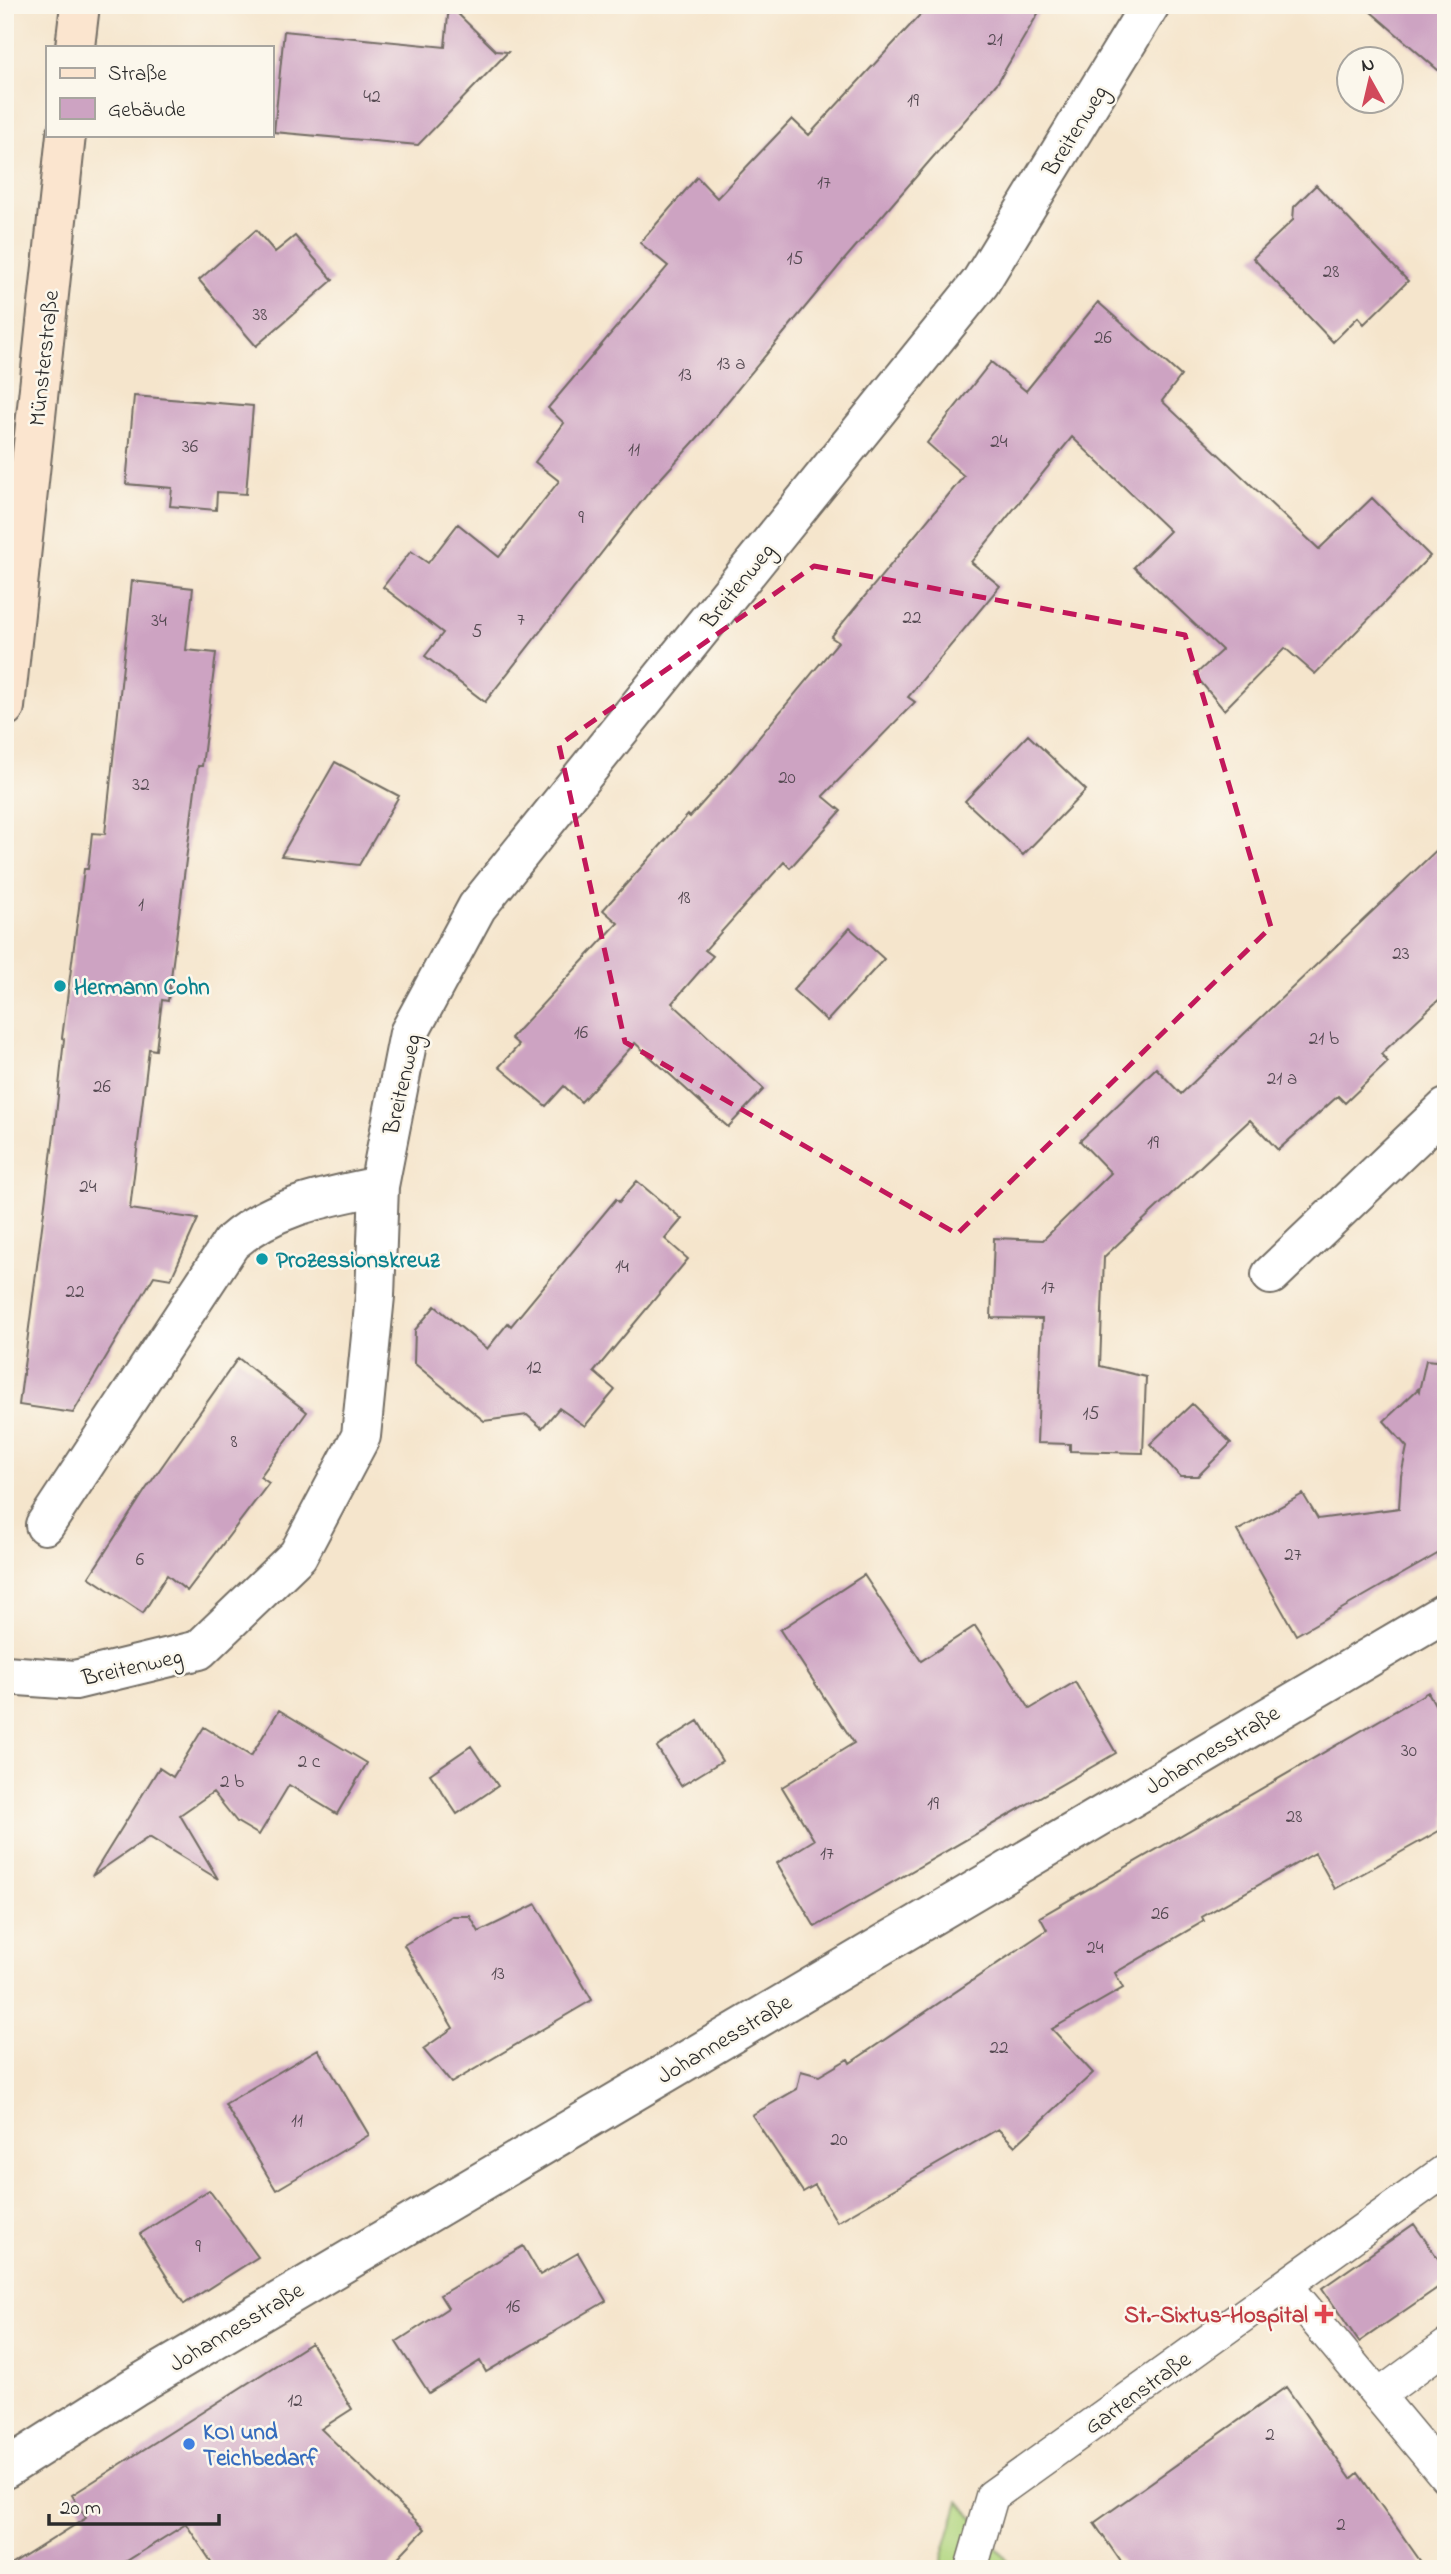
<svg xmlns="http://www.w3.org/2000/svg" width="1451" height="2574" font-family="'Indie Flower',sans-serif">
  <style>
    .green { fill: #b0d57e; stroke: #6e8054; stroke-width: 2 }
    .building { fill: #cda3c2 }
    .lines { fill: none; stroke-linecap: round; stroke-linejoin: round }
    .service-casing { stroke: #726c63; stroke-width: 35 }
    .minor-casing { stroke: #726c63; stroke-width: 42 }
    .secondary-casing { stroke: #726c63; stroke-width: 42 }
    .service { stroke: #fff; stroke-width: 32 }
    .minor { stroke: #fff; stroke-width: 38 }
    .secondary { stroke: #fbe5cf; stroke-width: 38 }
    .marked { fill: none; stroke: #c2185b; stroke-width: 5; stroke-dasharray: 14 9; stroke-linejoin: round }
    .culture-dot { fill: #0f9aa8; stroke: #fbf7ec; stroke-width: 2.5 }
    .health-dot { fill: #e0444e; stroke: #fbf7ec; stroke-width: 2.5 }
    .shop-dot { fill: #3f7fe0; stroke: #fbf7ec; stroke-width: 2.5 }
    .labels { text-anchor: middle; stroke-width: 5; stroke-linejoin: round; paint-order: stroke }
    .number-label { font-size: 19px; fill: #544951 }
    .street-label { font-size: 23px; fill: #2b2b2b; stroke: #fbf7ec }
    .culture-label { font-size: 23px; font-weight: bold; fill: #0d838f; stroke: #fbf7ec; text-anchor: start }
    .health-label { font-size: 23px; font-weight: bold; fill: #be3a42; stroke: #fbf7ec; text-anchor: end }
    .shop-label { font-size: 23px; font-weight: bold; fill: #366cbe; stroke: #fbf7ec; text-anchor: start }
  </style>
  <rect width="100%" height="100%" fill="#fbf7ec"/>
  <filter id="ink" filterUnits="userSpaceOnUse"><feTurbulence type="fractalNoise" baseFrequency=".0143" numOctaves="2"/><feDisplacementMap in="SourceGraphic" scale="14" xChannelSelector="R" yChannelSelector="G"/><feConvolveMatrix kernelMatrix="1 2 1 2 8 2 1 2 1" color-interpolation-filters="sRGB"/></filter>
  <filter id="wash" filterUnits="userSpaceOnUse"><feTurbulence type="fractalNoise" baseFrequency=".00686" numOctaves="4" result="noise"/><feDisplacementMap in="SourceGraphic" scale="28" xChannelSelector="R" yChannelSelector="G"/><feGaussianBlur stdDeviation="1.57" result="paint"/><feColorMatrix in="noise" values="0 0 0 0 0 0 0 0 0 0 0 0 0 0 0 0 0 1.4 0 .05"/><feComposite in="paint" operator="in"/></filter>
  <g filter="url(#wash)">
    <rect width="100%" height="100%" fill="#f5e5cc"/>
    <!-- green -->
    <path class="green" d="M959 2501 1014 2569H946L941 2562Z"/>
    <g id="blocks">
      <!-- building -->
      <path class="building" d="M449 5 496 51 508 52 418 145 274 132 284 31 445 47Z
        M929 5H1043L998 82 844 260 700 435 653 487 485 702 425 656 443 633 383 587 411 551 428 563 458 524 499 557 559 481 535 462 564 423 548 408 668 266 640 243 697 177 717 198 792 119 809 135Z
        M1363 5H1446V77Z
        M1316 185 1408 281 1364 324 1358 317 1333 342 1253 258 1293 220 1294 207Z
        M256 230 275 252 295 236 333 280 256 346 199 280Z
        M1098 302 1181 376 1162 401 1319 549 1372 498 1430 556 1315 674 1285 648 1224 710 1195 675 1222 650 1134 567 1170 531 1072 437 971 562 1000 586 908 697 915 702 823 796 841 811 790 868 784 862 705 950 713 956 672 1003 764 1089 728 1127 635 1043 581 1102 564 1086 546 1106 499 1067 519 1045 511 1038 618 923 603 910 688 815 690 817 737 764 838 642 831 637 964 476 927 443 991 362 1026 391Z
        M134 396 253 406 246 494 217 492 216 510 170 506 172 488 126 484Z
        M132 581 193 588 186 650 216 653 202 766H198L168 1001 162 1000 156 1050 149 1049 130 1209 198 1219 171 1279 154 1276 73 1413 19 1405 54 1134 64 1039 62 1038 84 869H88L92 833 105 834Z
        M1028 735 1086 790 1023 855 965 801Z
        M335 762 399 796 359 865 281 856Z
        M1446 841V993L1381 1054 1388 1062 1345 1103 1338 1096 1278 1150 1250 1120 1104 1257 1100 1366 1146 1377 1143 1453 1070 1451V1444L1037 1443 1042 1319 991 1318 994 1238 1043 1240 1111 1173 1080 1141 1156 1068 1181 1094Z
        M850 928 884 959 827 1021 793 990Z
        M637 1181 682 1219 665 1239 688 1259 594 1372 615 1390 585 1426 559 1408 542 1428 527 1415 484 1421 414 1363 415 1330 435 1306 487 1349 508 1323 511 1326 616 1199 619 1202Z
        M238 1358 307 1412 260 1477 269 1483 187 1591 167 1575 143 1613 89 1577 146 1489Z
        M1426 1360 1446 1362V1549L1296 1635 1237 1531 1303 1494 1318 1519 1399 1508 1401 1476 1407 1447 1384 1421 1418 1389 1419 1391Z
        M1192 1404 1231 1443 1198 1476H1180L1150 1444Z
        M864 1575 921 1661 975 1626 1030 1709 1075 1682 1116 1753 815 1927 777 1863 814 1840 782 1787 854 1743 780 1630Z
        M1428 1692 1446 1724V1827L1335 1889 1315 1853 1202 1917 1204 1921 1115 1973 1123 1988 1052 2029 1093 2073 1015 2146 998 2129 837 2222 815 2185 803 2192 752 2115 797 2089 801 2071 819 2076 848 2059 850 2063 1047 1930 1040 1917Z
        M279 1710 367 1763 337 1814 289 1785 259 1835 237 1822 213 1792 180 1815 218 1879 149 1837 92 1876 159 1768 173 1777 204 1727 251 1756Z
        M698 1721 722 1761 681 1786 657 1747Z
        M471 1746 498 1786 457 1814 430 1774Z
        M536 1904 592 2000 451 2083 423 2049 453 2028 404 1945 452 1916H470L479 1932Z
        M318 2049 369 2135 276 2190 225 2104Z
        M209 2190 258 2257 184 2304 140 2234Z
        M1414 2224 1446 2270V2282L1359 2342 1322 2288Z
        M523 2246 540 2275 578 2253 606 2301 486 2372 480 2361 429 2393 396 2342 448 2308 440 2295Z
        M311 2343 352 2409 321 2429 425 2529 387 2569H216L186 2524 114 2569H5L86 2518 72 2495Z
        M1286 2387 1351 2479 1358 2473 1426 2569H1126L1094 2523Z"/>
    </g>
  </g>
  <g filter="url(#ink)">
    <use href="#blocks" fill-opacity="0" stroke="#726c63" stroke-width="2"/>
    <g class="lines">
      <defs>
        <path id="service" d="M1286 2285 1446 2477
          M1378 2396 1446 2346
          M971 2569 992 2496 1446 2170"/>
        <path id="minor" d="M1271 1275 1446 1108
          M45 1525 231 1243C273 1206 326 1197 379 1186
          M5 1675 75 1680 199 1650 298 1555 361 1436 375 1296 379 1186 409 1033 477 907 980 283 1150 5
          M5 2469 134 2387 1446 1612"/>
        <path id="secondary" d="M75 47 80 5
          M5 707 66 135"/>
      </defs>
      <!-- service casing -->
      <use href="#service" class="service-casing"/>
      <!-- minor casing -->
      <use href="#minor" class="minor-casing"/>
      <!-- secondary casing -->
      <use href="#secondary" class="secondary-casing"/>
      <!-- service -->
      <use href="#service" class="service"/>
      <!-- minor -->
      <use href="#minor" class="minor"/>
      <!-- secondary -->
      <use href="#secondary" class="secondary"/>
    </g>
  </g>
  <!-- marked area -->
  <path class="marked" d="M814 566 1185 635 1271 927 957 1234 625 1042 559 745Z"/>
  <!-- markers -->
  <g class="culture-dot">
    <circle cx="60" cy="986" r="7"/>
    <circle cx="262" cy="1259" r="7"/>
  </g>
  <path class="health-dot" d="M1320.5 2303.5h7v7h7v7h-7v7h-7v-7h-7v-7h7z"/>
  <circle class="shop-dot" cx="189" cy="2444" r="7"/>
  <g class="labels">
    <!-- number labels -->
    <g class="number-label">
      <text x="995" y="45">21</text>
      <text x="372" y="102">42</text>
      <text x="913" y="106">19</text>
      <text x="824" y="188">17</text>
      <text x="795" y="264">15</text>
      <text x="1331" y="277">28</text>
      <text x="260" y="320">38</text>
      <text x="1103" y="343">26</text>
      <text x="731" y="369">13 a</text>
      <text x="685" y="380">13</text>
      <text x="999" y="447">24</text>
      <text x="190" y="452">36</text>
      <text x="634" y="455">11</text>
      <text x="581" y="523">9</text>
      <text x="912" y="623">22</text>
      <text x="521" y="625">7</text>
      <text x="159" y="626">34</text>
      <text x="477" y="637">5</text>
      <text x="787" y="783">20</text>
      <text x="141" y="790">32</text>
      <text x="684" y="903">18</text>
      <text x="141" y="910">1</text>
      <text x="1401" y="959">23</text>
      <text x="581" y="1038">16</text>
      <text x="1324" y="1044">21 b</text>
      <text x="1282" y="1084">21 a</text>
      <text x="102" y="1092">26</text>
      <text x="1153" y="1148">19</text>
      <text x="88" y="1192">24</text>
      <text x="622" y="1272">14</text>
      <text x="1048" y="1293">17</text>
      <text x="75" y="1297">22</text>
      <text x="534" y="1373">12</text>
      <text x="1091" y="1419">15</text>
      <text x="234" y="1447">8</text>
      <text x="1293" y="1560">27</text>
      <text x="140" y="1565">6</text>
      <text x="1409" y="1756">30</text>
      <text x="309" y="1767">2 c</text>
      <text x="232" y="1787">2 b</text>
      <text x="933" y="1809">19</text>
      <text x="1294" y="1822">28</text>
      <text x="827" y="1859">17</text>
      <text x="1160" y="1919">26</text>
      <text x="1095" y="1953">24</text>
      <text x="498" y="1979">13</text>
      <text x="999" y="2053">22</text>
      <text x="297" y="2126">11</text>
      <text x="839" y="2145">20</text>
      <text x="198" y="2252">9</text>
      <text x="513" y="2312">16</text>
      <text x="295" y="2406">12</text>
      <text x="1270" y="2440">2</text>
      <text x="1341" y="2530">2</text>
    </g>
    <!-- street labels -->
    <g class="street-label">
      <text transform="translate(1074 130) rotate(-58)" y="8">Breitenweg</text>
      <text transform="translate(43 358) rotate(-84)" y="8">Münsterstraße</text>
      <text transform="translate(737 585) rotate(-51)" y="8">Breitenweg</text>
      <text transform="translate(401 1084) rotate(-77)" y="8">Breitenweg</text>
      <text transform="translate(132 1666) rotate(-13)" y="8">Breitenweg</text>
      <text transform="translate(1212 1749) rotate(-31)" y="8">Johannesstraße</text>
      <text transform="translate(724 2038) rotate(-31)" y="8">Johannesstraße</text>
      <text transform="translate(236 2326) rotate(-31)" y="8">Johannesstraße</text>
      <text transform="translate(1137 2392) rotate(-36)" y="8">Gartenstraße</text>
    </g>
    <!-- culture labels -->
    <g class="culture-label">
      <text x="74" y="994">Hermann Cohn</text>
      <text x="276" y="1267">Prozessionskreuz</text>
    </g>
    <!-- health labels -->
    <g class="health-label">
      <text x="1308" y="2322">St.-Sixtus-Hospital</text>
    </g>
    <!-- shop labels -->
    <g class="shop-label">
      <text x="203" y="2439">KOI und<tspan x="203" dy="26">Teichbedarf</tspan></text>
    </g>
  </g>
  <!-- margin -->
  <rect width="1451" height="2574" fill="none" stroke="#fbf7ec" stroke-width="28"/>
  <!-- legend -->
  <rect x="46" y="46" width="228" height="91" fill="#fbf7ec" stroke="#a8a59f" stroke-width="2"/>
  <rect x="60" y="68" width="35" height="10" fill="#fbe5cf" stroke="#a8a59f" stroke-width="2"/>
  <text x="108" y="80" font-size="21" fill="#2b2b2b">Straße</text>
  <rect x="60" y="98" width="35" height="21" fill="#cda3c2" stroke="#a8a59f" stroke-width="2"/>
  <text x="108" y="116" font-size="21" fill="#2b2b2b">Gebäude</text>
  <!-- north arrow -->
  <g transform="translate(1370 80) rotate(352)"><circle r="33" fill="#fbf7ec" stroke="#a8a59f" stroke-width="2"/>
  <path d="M0-5L12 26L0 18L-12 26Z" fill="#d1495b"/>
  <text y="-10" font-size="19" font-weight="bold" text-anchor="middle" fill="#2b2b2b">N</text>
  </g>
  <!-- scale -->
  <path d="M49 2514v10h170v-10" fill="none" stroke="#2b2b2b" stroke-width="3.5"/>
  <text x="60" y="2514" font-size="21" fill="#2b2b2b" stroke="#fbf7ec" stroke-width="5" paint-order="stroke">20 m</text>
</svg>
